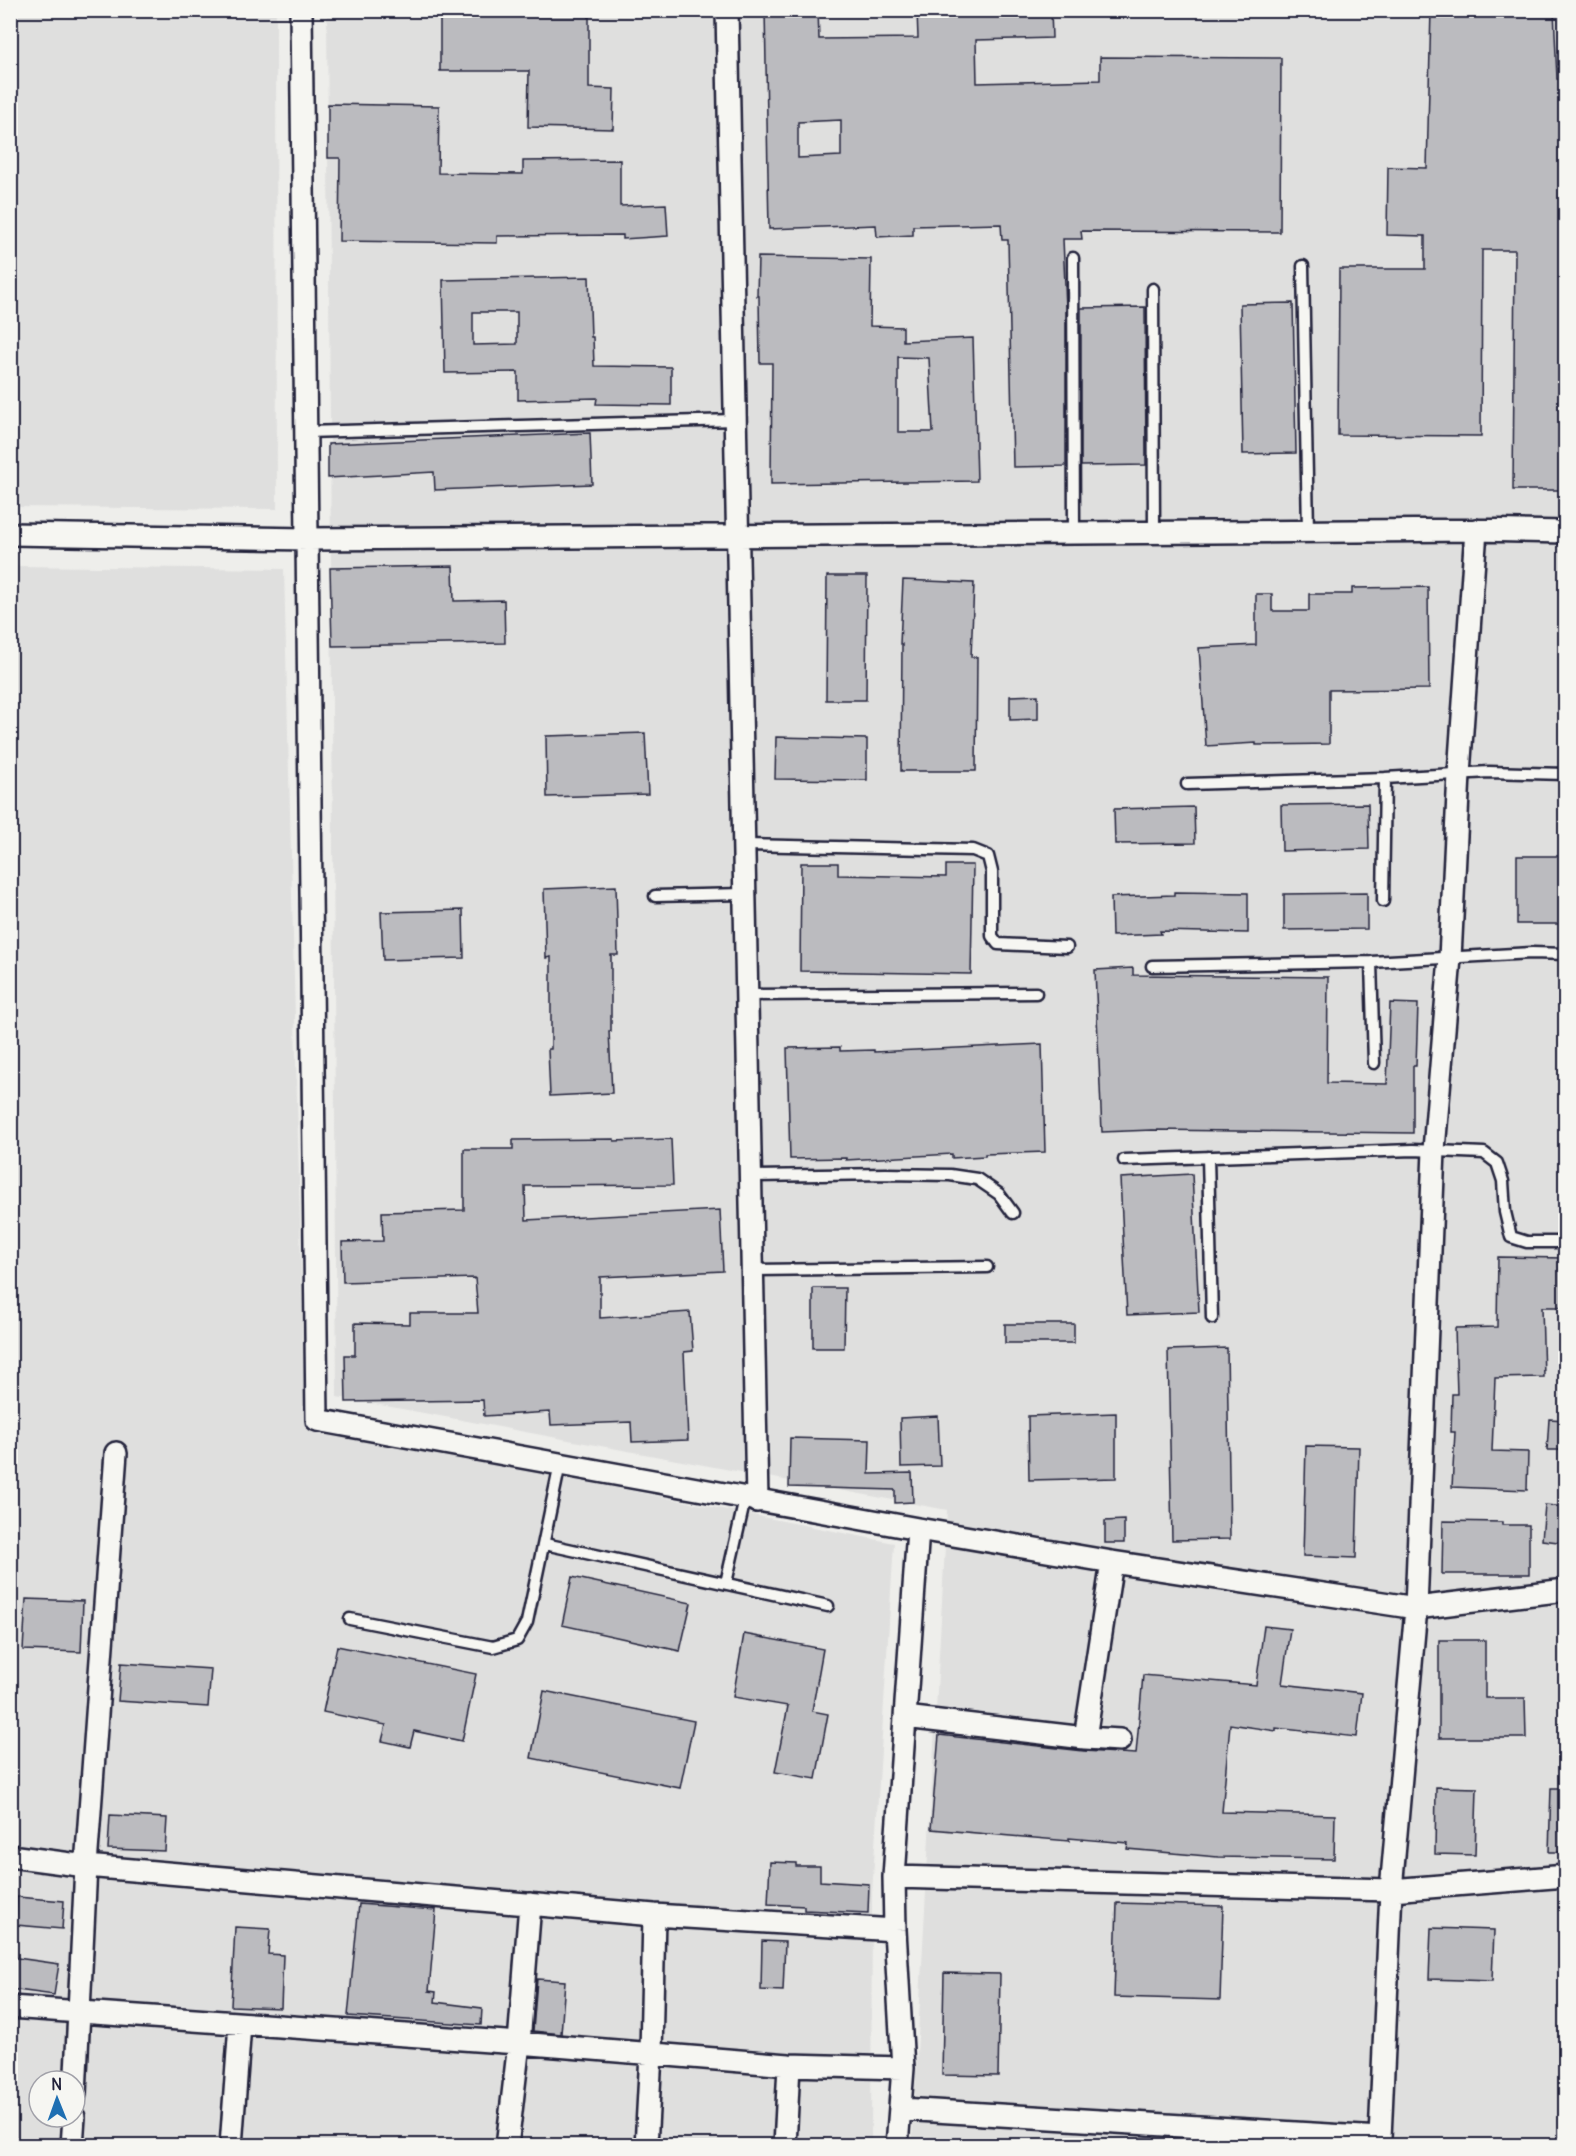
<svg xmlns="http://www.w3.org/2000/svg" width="1576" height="2156" font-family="Delius,sans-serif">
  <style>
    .built { fill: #dfdfde; fill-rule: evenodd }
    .building { fill: #bbbbbf; stroke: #22223b; stroke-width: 1.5; fill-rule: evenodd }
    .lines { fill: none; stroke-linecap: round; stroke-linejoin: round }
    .service-casing { stroke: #22223b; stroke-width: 15 }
    .minor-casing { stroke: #22223b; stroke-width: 26 }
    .service { stroke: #f6f6f2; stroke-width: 10 }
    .minor { stroke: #f6f6f2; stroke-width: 21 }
  </style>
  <rect width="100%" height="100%" fill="#eeeeeb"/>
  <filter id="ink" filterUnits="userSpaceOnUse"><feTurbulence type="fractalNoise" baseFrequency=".0167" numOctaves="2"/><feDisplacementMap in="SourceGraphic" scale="12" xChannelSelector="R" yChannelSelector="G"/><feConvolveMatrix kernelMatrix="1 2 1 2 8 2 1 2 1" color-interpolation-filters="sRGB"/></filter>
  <g filter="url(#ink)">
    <!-- built -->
    <path class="built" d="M11 10 276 11 277 509 11 507Z
      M327 11H1565V2145H912L947 1510 337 1397Z
      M11 566 284 569 305 1426 894 1543 872 1894 871 2145 11 2146ZM39 2081H75V2117H39Z"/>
    <!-- building -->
    <path class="building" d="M511 10H589V88L614 89 613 129 528 127 529 71H440V14L511 13Z
      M765 10H818L819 39 918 38 917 10H1051L1052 38 976 40 977 83 1100 80V57L1281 58 1280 232 1081 231 1082 239H1063L1066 308V466L1013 467 1008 240H1002L1001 224 913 226V235L877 237 876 225 769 229ZM841 120V156L798 158V122Z
      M1431 10H1554L1557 79 1566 80V222H1562L1563 258H1566V490H1513L1515 250H1482L1481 436 1338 435 1339 269H1425V236L1387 235 1388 167 1427 168Z
      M328 104 439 106 438 173 523 174V161L620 160V206L666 204 668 236 623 239V235L497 236V243L339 241 340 158H328Z
      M758 257 871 259 870 326 903 327V341L973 338 977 481 771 484 772 363H760L759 296H757ZM898 357 929 358 933 432H898Z
      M589 277 591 337H593L594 366 671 367V405L596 404 597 398 518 400V372L445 373 443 280ZM473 312H517V344L473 345Z
      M1293 303 1296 453 1243 454 1240 304Z
      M1145 307 1146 465 1081 466V308Z
      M590 433 592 484 435 490 434 472 328 478V444Z
      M453 566 454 601 504 600 505 643 332 646 330 568Z
      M827 576H867L866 700H826Z
      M903 580 974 583 971 657H977L976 771H901L902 644H900Z
      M1428 587 1429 689 1329 690V744L1256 745V743L1206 746 1199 648 1256 645V594H1272V611H1309V594H1352V588Z
      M1038 695V719L1010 720V696Z
      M645 733 648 794 547 797 546 736Z
      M776 737 867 739V780L775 779Z
      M1368 804 1369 849 1282 851 1281 805Z
      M1194 807 1195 843 1115 844 1114 809Z
      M1517 856H1566V924H1517Z
      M801 863H838V875L946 877V865H973L971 974 800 971Z
      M616 886 618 955H611V1031H609L612 1093 550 1096 548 1049H551V957L546 958 544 889Z
      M1174 892 1248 893V933L1160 931 1161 934 1112 936 1111 897 1174 895Z
      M1367 893V929L1284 930V894Z
      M463 910 464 958 383 960 381 912Z
      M1133 968V975L1328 977 1327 1083 1387 1084 1390 1003 1418 1004 1416 1066H1413V1133L1152 1130 1102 1132 1095 970Z
      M1042 1044 1045 1152 985 1154V1156L952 1158V1154L846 1160V1158L790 1159 787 1048 840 1047V1051L874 1050V1052Z
      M614 1139V1141L671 1139 673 1185 525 1186 526 1220 720 1210 723 1271 600 1277V1318L690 1312 693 1351 684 1352 688 1440 632 1442 631 1422 551 1425 550 1412 484 1416 483 1400 346 1402 345 1355H355V1323L410 1324V1313H478L475 1278 343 1282 342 1242 383 1241 382 1212 464 1210V1149H513V1140Z
      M1192 1174 1199 1312 1127 1315 1120 1178Z
      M1498 1257 1566 1258V1307H1542L1544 1377 1495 1378 1492 1451 1528 1452 1527 1490 1452 1487 1455 1432H1451L1452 1394H1457L1455 1328 1497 1327Z
      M813 1288H845L844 1348H813Z
      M1005 1324H1074V1343H1005Z
      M1227 1348 1230 1539 1172 1540 1168 1350Z
      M1116 1413V1478L1029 1480 1028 1416Z
      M938 1416 940 1466 901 1467 900 1418Z
      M1549 1419 1566 1420V1450H1547Z
      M790 1438 870 1440 869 1474 912 1473 913 1502 895 1503V1490L789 1487Z
      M1306 1446 1359 1447 1356 1558 1303 1556Z
      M1545 1505 1566 1507V1543L1542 1540Z
      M1124 1520V1543H1105V1521Z
      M1443 1521 1502 1522V1525H1529V1574H1442Z
      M572 1577 691 1603 680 1651 562 1625Z
      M26 1599 83 1601 81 1652 23 1650Z
      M1264 1626 1290 1629 1282 1684 1362 1693 1357 1737 1276 1728V1731L1230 1724 1222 1812 1335 1815 1334 1859 1218 1857 1127 1849 1128 1843 1069 1838V1841L931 1829 939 1735 1084 1751 1136 1754 1143 1675 1256 1685Z
      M744 1634 823 1649 812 1711 828 1714 816 1779 775 1772 788 1706 733 1697Z
      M1439 1640H1485V1698H1525L1526 1738H1439Z
      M337 1646 476 1674 462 1741 414 1731 410 1747 382 1741 386 1725 323 1712Z
      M121 1663 211 1669 208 1707 118 1701Z
      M544 1691 694 1721 680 1788 531 1758Z
      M1436 1787 1477 1788 1475 1855 1435 1854Z
      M1551 1788H1566V1852H1549Z
      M110 1815 167 1818 165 1851 108 1849Z
      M770 1862 796 1863V1866H820V1881L869 1884 868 1913 804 1910V1906L768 1904Z
      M17 1897 64 1901 62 1929 16 1925Z
      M1117 1903 1223 1906 1220 2000 1114 1997Z
      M359 1904 436 1910 429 1991 436 1992 435 2002 482 2008 481 2025 348 2016Z
      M235 1927 270 1929 268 1954 283 1955 281 2008 231 2006Z
      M1431 1928 1494 1930 1492 1981 1429 1979Z
      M762 1941 785 1942 783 1991 761 1990Z
      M10 1957 59 1964 54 1995 10 1989Z
      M944 1973 1000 1974 998 2076 942 2075Z
      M537 1979 565 1981 561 2034 533 2031Z"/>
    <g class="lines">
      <defs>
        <path id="service" d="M1073 258 1074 533
          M1303 266 1308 531
          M1153 289 1154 532
          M306 432 735 420
          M1187 784 1385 778 1489 772 1566 774
          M743 845 973 850 988 856 992 872V936L998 944 1067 947
          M655 896 744 894
          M1383 901 1385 778
          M1371 962 1374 1063
          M1152 966 1371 962 1532 953 1566 954
          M746 995 1036 993
          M1208 1157 1212 1318
          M1124 1160 1413 1150 1484 1153 1497 1163 1503 1181 1505 1212 1511 1237 1527 1242H1566
          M750 1176 886 1174 950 1175 977 1179 999 1194 1013 1213
          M752 1270 987 1267
          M545 1544 828 1606
          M726 1583 745 1499
          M350 1619 493 1647 517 1640 527 1622 560 1464"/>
        <path id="minor" d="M301 10 317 1420 918 1529 1112 1562 1416 1608 1566 1590
          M727 10 757 1501
          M10 534 307 539 1476 530 1566 532
          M905 1717 1085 1738 1120 1740
          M1085 1738 1112 1562
          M10 1856 86 1866 654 1915 895 1930
          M894 1877 1391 1890 1566 1876
          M10 2007 519 2043 789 2065 903 2068
          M75 2094 86 1866 116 1453
          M901 2109 1380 2138
          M72 2146 74 2117
          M231 2146 240 2024
          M507 2146 519 2043 530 1904
          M646 2146 651 2054 654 1915
          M785 2146 789 2065
          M897 2146 903 2068 895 1930 894 1877 918 1529
          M1378 2146 1380 2138 1391 1890 1416 1608 1434 1150 1450 958 1459 774 1476 530"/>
      </defs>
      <!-- service casing -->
      <use href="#service" class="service-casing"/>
      <!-- minor casing -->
      <use href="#minor" class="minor-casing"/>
      <!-- service -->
      <use href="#service" class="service"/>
      <!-- minor -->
      <use href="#minor" class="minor"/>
    </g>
  </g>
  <!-- margin -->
  <rect width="1576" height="2156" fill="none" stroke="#f6f6f2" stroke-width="36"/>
  <rect x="18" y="18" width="1540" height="2120" fill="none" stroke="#22223b" stroke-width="2" filter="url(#ink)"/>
  <!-- north arrow -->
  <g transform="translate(57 2099) rotate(359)"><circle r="28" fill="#f6f6f2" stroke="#a1a1a9" stroke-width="1.5"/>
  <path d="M0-4.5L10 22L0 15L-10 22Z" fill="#1f6fb2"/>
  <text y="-9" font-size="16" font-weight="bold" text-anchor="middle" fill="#22223b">N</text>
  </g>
</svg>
